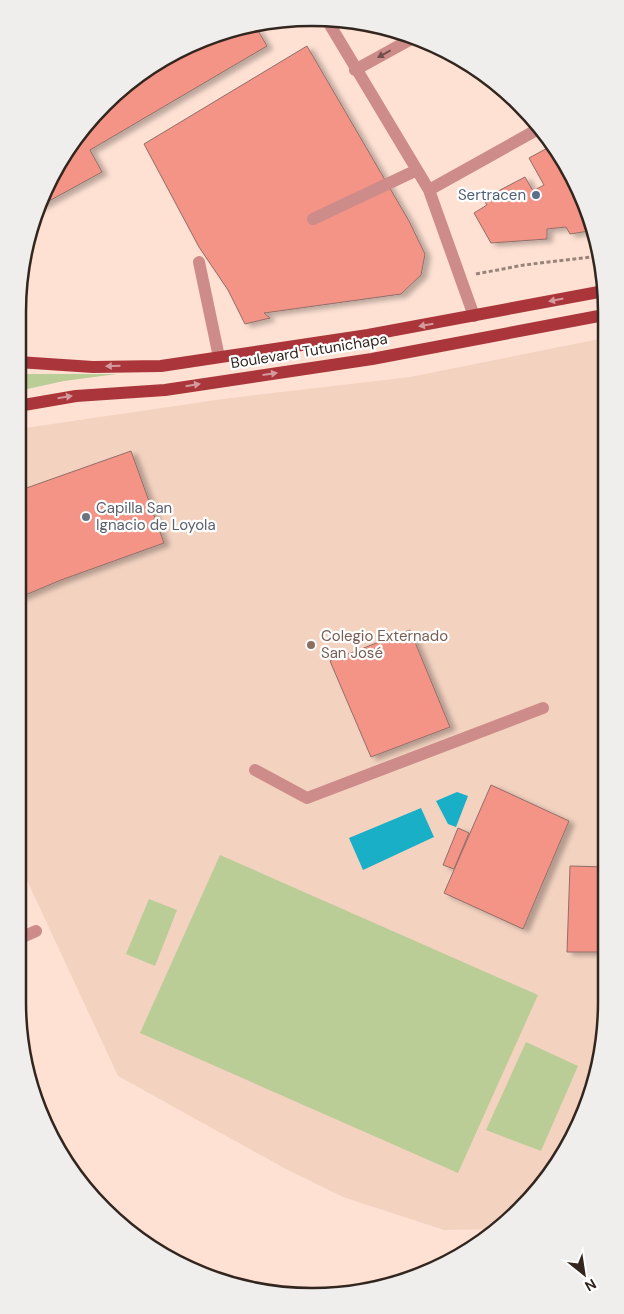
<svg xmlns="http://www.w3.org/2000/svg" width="624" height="1314" font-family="'DM Sans',sans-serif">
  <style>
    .built { fill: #f3d2c0 }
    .green { fill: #bacd97 }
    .water { fill: #18afc7 }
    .building { fill: #f39486; stroke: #916e68; filter: url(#shadow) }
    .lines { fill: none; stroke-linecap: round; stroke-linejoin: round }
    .path { stroke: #99847a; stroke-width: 3; stroke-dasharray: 4 2.5; stroke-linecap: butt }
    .minor { stroke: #cd8c8a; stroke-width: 12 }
    .major { stroke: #aa363b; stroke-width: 12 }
    .oneway { fill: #714f4a }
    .oneway2 { fill: #d49a9d }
    .service-dot { fill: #5c6f8a; stroke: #fff; stroke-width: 2 }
    .worship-dot { fill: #6b7280; stroke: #fff; stroke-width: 2 }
    .education-dot { fill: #8d6e63; stroke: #fff; stroke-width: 2 }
    .labels { text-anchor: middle; stroke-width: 4.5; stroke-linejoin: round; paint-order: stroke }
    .service-label { font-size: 15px; fill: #4e5e75; stroke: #fff; text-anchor: end }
    .street-label { font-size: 15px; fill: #33261f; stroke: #fff }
    .worship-label { font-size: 15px; fill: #5b616d; stroke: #fff; text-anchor: start }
    .education-label { font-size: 15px; fill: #785e54; stroke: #fff; text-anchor: start }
    .rim { fill: none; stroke: #33261f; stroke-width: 2.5 }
  </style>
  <defs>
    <filter id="shadow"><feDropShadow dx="5.5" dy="3" stdDeviation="2.5" flood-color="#0004"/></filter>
  </defs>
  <rect width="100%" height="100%" fill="#fee1d3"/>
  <!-- built -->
  <path class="built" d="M604 338 606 1002 584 1115 533 1196 491 1229 444 1230 343 1197 286 1169 118 1076 18 861V429L230 398 410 377Z"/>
  <!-- green -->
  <path class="green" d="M18 374H117L64 381 18 391Z
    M220 855 538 995 458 1173 140 1033Z
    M149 899 177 910 155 966 126 954Z
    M526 1042 578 1066 541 1151 486 1130Z"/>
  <!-- water -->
  <path class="water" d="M457 792 468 796 456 827 448 824 436 801Z
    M421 808 434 837 363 870 349 838Z"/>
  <!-- building -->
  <path class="building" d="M257 29 267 46 90 150 102 172 38 207 40 199 104 104 200 40Z
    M307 46 409 221 425 254 421 275 401 294 264 313 270 318 245 324 228 290 199 247 144 144Z
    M553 145 584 200 589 218 583 221 589 231 570 234 566 227 547 229V239L491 243 474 213 487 205 483 199 525 177 533 191 544 185 529 158Z
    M131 451 164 543 61 580 18 598V491Z
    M410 630 450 727 371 757 330 661Z
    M491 785 569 821 523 929 444 893Z
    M458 828 469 833 454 869 443 865Z
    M570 866 606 867V952H567Z"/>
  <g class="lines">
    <!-- path -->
    <path class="path" d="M476 274 524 265 599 256"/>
    <!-- minor -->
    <path class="minor" d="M327 20 429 190 474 316
      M355 70 413 38
      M429 190 540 128
      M313 219 417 170
      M199 262 219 357
      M255 770 307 798 543 708
      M18 939 36 931"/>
    <!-- major -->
    <path class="major" d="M18 362 93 367 161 366 368 335 604 291
      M18 406 76 396 165 390 372 359 604 315"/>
  </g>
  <!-- one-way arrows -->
  <defs><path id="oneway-solid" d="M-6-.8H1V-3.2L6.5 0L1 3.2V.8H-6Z" transform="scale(1.25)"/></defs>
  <use class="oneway" href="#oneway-solid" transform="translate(384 54) rotate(151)"/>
  <g class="oneway2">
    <use href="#oneway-solid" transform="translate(556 300) rotate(169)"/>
    <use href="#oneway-solid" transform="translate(426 325) rotate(170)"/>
    <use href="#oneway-solid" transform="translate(113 366) rotate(179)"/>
    <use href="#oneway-solid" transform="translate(270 374) rotate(-8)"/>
    <use href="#oneway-solid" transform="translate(193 385) rotate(-9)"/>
    <use href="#oneway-solid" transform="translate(65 397) rotate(-9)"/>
  </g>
  <!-- markers -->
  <circle class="service-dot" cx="536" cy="195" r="5"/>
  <circle class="worship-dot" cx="86" cy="517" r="5"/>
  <circle class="education-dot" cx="311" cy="645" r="5"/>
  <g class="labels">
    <!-- service labels -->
    <g class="service-label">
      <text x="526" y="200">Sertracen</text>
    </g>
    <!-- street labels -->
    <g class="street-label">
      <text transform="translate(309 351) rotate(-9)" y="5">Boulevard Tutunichapa</text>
    </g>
    <!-- worship labels -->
    <g class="worship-label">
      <text x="96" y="513">Capilla San<tspan x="96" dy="17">Ignacio de Loyola</tspan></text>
    </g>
    <!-- education labels -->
    <g class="education-label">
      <text x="321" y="641">Colegio Externado<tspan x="321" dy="17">San José</tspan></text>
    </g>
  </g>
  <!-- crop -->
  <path d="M0 0H624V1314H0ZM312 26H312A286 286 0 0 1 598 312V1002A286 286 0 0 1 312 1288H312A286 286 0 0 1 26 1002V312A286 286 0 0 1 312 26Z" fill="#efeeed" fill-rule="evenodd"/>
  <path class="rim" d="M312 26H312A286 286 0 0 1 598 312V1002A286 286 0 0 1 312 1288H312A286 286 0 0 1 26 1002V312A286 286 0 0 1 312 26Z"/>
  <!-- north arrow -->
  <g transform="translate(584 1274) rotate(150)" stroke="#ffffff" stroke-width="4" paint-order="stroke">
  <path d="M0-4L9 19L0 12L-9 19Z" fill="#33261f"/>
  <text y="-8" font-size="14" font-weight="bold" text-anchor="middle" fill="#33261f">N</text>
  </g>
</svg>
